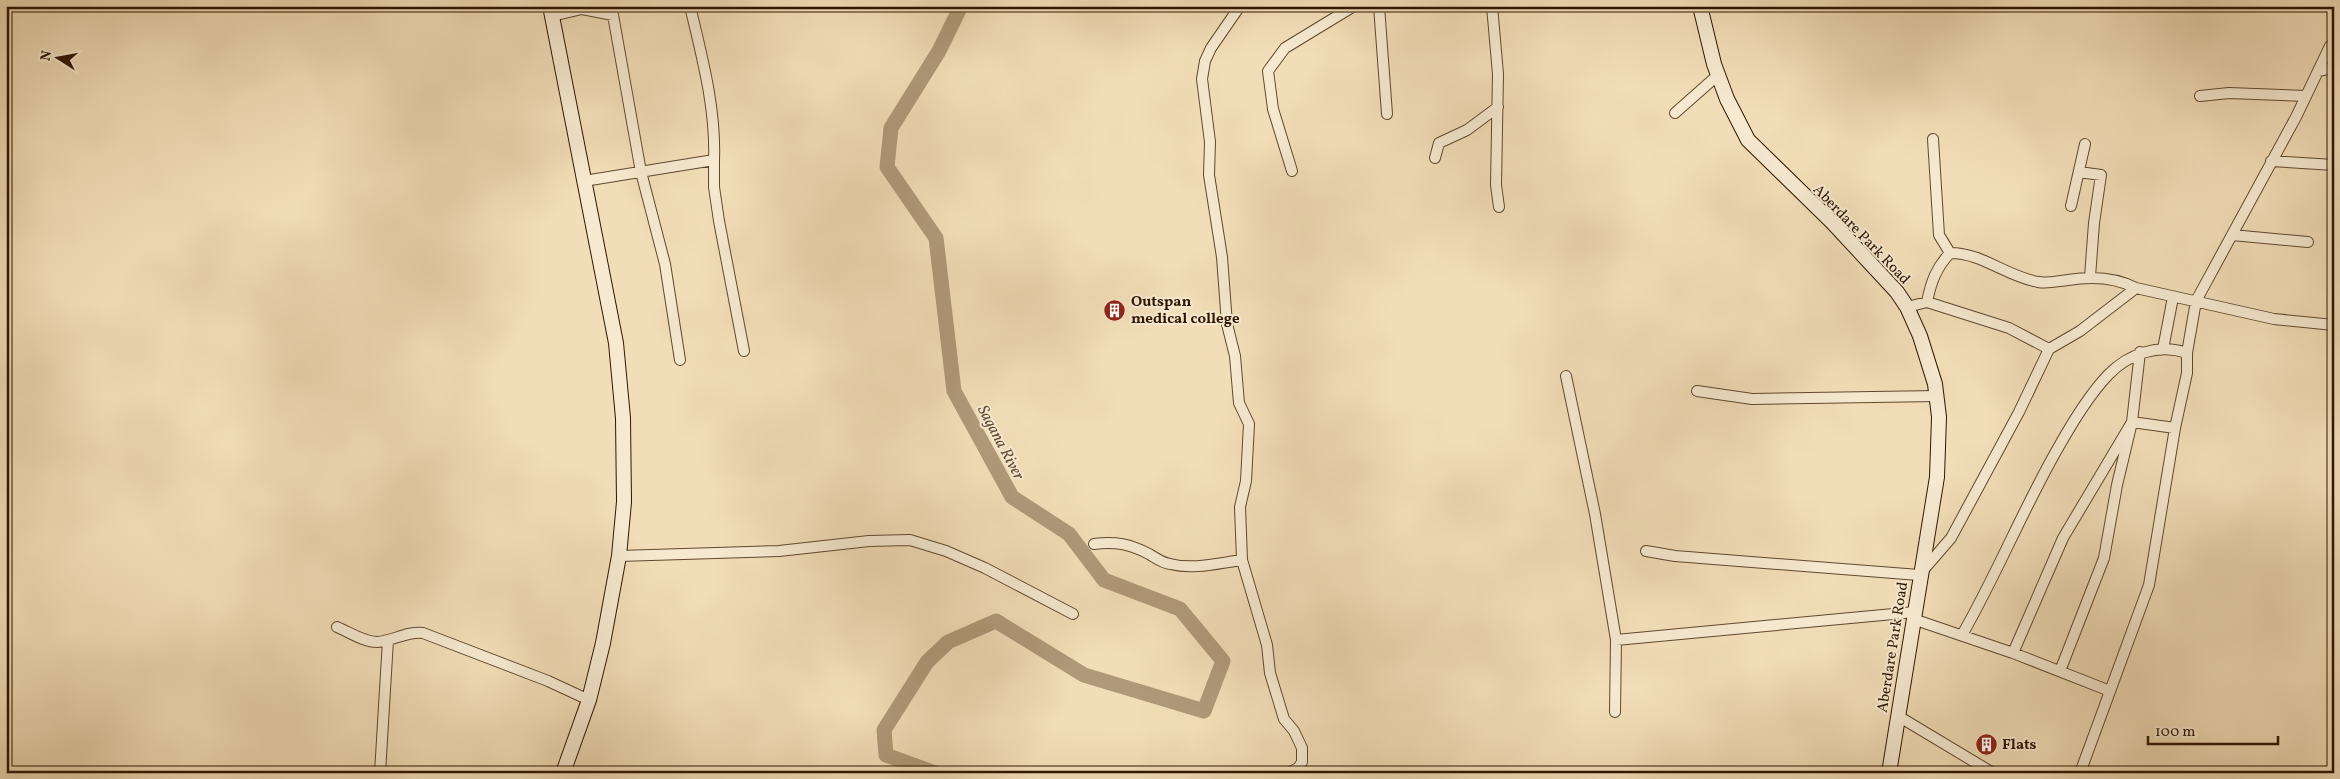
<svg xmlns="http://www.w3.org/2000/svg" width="2340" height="779" font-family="Vollkorn,serif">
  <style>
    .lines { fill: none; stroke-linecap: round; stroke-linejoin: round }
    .river { stroke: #af9979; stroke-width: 15 }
    .street-casing { stroke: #60482e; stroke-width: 12 }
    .secondary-casing { stroke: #2f1601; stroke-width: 16 }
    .street { stroke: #f6e9d0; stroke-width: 10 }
    .secondary { stroke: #f6e9d0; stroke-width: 14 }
    .labels { text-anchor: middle; stroke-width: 4; stroke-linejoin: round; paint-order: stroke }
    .street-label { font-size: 15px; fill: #2f1601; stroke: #f6e9d0 }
    .poi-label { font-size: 15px; font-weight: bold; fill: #2f1601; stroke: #f6e9d0; text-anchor: start }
    .water-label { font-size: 16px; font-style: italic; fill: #624a31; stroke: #f6e9d0 }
  </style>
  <rect width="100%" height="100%" fill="#f1ddb7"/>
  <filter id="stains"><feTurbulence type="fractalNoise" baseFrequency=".004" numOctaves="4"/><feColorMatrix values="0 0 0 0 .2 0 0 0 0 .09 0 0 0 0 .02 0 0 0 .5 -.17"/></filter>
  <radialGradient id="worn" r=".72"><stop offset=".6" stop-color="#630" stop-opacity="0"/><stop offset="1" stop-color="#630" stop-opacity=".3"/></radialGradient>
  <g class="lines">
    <!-- river -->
    <path class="river" d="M935 773 886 755 884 730 927 662 948 642 996 621 1084 675 1204 711 1223 661 1180 609 1104 580 1069 534 1012 497 954 391 936 238 887 167 891 128 939 51 961 6"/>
    <defs>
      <path id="street" d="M1240 6 1211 48 1205 61 1202 79 1210 142 1209 175 1222 257 1227 324 1235 356 1239 403 1249 424 1246 481 1240 507 1242 560 1267 645 1270 673 1284 719 1294 731 1302 748V762L1298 768 1288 773
        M1379 6 1387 114
        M1492 6 1498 74 1496 185 1499 207
        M552 16 582 9 613 15 641 172 665 264 680 360
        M2318 71 2334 68
        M2200 96 2229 93 2306 96
        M1675 113 1718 75
        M1933 139 1939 235 1950 253
        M1435 158 1439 143 1467 130 1498 107
        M714 160V187L719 221 744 351
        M2271 161 2334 165
        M1292 171 1273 109 1268 71 1285 48 1354 6
        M2079 172 2101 175 2094 223 2090 277
        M584 181 714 160C716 108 702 57 690 6
        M2071 206 2085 144
        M2232 235 2308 242
        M1927 302C1931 282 1936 268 1950 253 1983 253 2005 276 2038 282 2048 284 2058 281 2068 280 2092 276 2115 277 2136 288
        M1907 307 1927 302 2009 328 2049 349 2080 331 2136 288 2274 319 2334 325
        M2163 349 2173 297
        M1566 376 1595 514 1616 640 1615 712
        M1697 391 1752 399 1937 396
        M1094 544C1115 541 1130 544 1149 554 1156 558 1162 563 1170 564 1194 570 1218 563 1242 560
        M1646 551 1675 556 1919 575 1951 538 2019 412 2049 349
        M619 556 779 551 869 541 910 540 946 551 985 568 1073 614
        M1913 619 2013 653 2110 691
        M337 627C349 632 364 642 377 642 393 641 407 631 423 633L548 681 589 700
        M1962 635C1997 574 2023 509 2058 448 2072 423 2088 396 2108 375 2128 354 2159 343 2187 353
        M1616 640 1915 612
        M2013 653 2063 538 2132 422 2175 428
        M2060 671 2104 558 2117 485 2132 422 2140 352
        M1898 716 1993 773
        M380 773 388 640
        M2080 773 2149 585 2175 428 2187 373V353L2196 301 2296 117 2330 46"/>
      <path id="secondary" d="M550 6 616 343 623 418 624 502 619 556 603 643 589 700 563 773
        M1700 6 1714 64 1727 99 1748 140 1832 222 1897 292 1907 307 1920 336 1935 384 1939 417 1937 477 1889 773"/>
    </defs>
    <!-- street casing -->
    <use href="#street" class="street-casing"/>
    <!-- secondary casing -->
    <use href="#secondary" class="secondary-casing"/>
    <!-- street -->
    <use href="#street" class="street"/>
    <!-- secondary -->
    <use href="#secondary" class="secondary"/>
  </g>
  <!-- icons -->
  <defs>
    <symbol id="building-disc" viewBox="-11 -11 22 22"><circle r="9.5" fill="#8f2418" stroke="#f6e9d0"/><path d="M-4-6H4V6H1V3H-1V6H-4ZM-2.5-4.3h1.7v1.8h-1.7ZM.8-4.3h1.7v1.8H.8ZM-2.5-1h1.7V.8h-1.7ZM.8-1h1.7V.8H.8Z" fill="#fff"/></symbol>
  </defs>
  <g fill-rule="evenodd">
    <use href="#building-disc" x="1102" y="298" width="25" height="25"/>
    <use href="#building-disc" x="1974" y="732" width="25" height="25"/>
  </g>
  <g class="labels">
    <!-- street labels -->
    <g class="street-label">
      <text transform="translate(1862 234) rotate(46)" y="5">Aberdare Park Road</text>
      <text transform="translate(1892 647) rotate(-81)" y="5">Aberdare Park Road</text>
    </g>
    <!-- poi labels -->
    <g class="poi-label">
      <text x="1131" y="306">Outspan<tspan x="1131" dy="17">medical college</tspan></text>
      <text x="2002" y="749">Flats</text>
    </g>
    <!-- water labels -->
    <g class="water-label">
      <text transform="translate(1002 442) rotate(62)" y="6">Sagana River</text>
    </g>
  </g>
  <!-- margin -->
  <rect width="2340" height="779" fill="none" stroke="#f1ddb7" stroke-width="25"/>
  <rect x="8" y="8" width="2325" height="764" fill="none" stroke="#2f1601" stroke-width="2.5"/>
  <rect x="12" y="12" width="2315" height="754" fill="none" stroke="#2f1601"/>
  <!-- north arrow -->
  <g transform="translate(58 58) rotate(281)" stroke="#f6e9d0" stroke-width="4" paint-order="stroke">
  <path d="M0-4L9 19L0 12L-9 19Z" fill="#2f1601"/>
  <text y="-8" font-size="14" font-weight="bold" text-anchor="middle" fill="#2f1601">N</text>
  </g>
  <!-- scale -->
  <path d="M2148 736v8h130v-8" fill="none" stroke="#2f1601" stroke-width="2.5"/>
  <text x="2155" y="736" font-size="15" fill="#2f1601" stroke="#f6e9d0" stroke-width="4" paint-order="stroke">100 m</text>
  <rect width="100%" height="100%" filter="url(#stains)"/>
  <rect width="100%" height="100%" fill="url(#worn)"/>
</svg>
